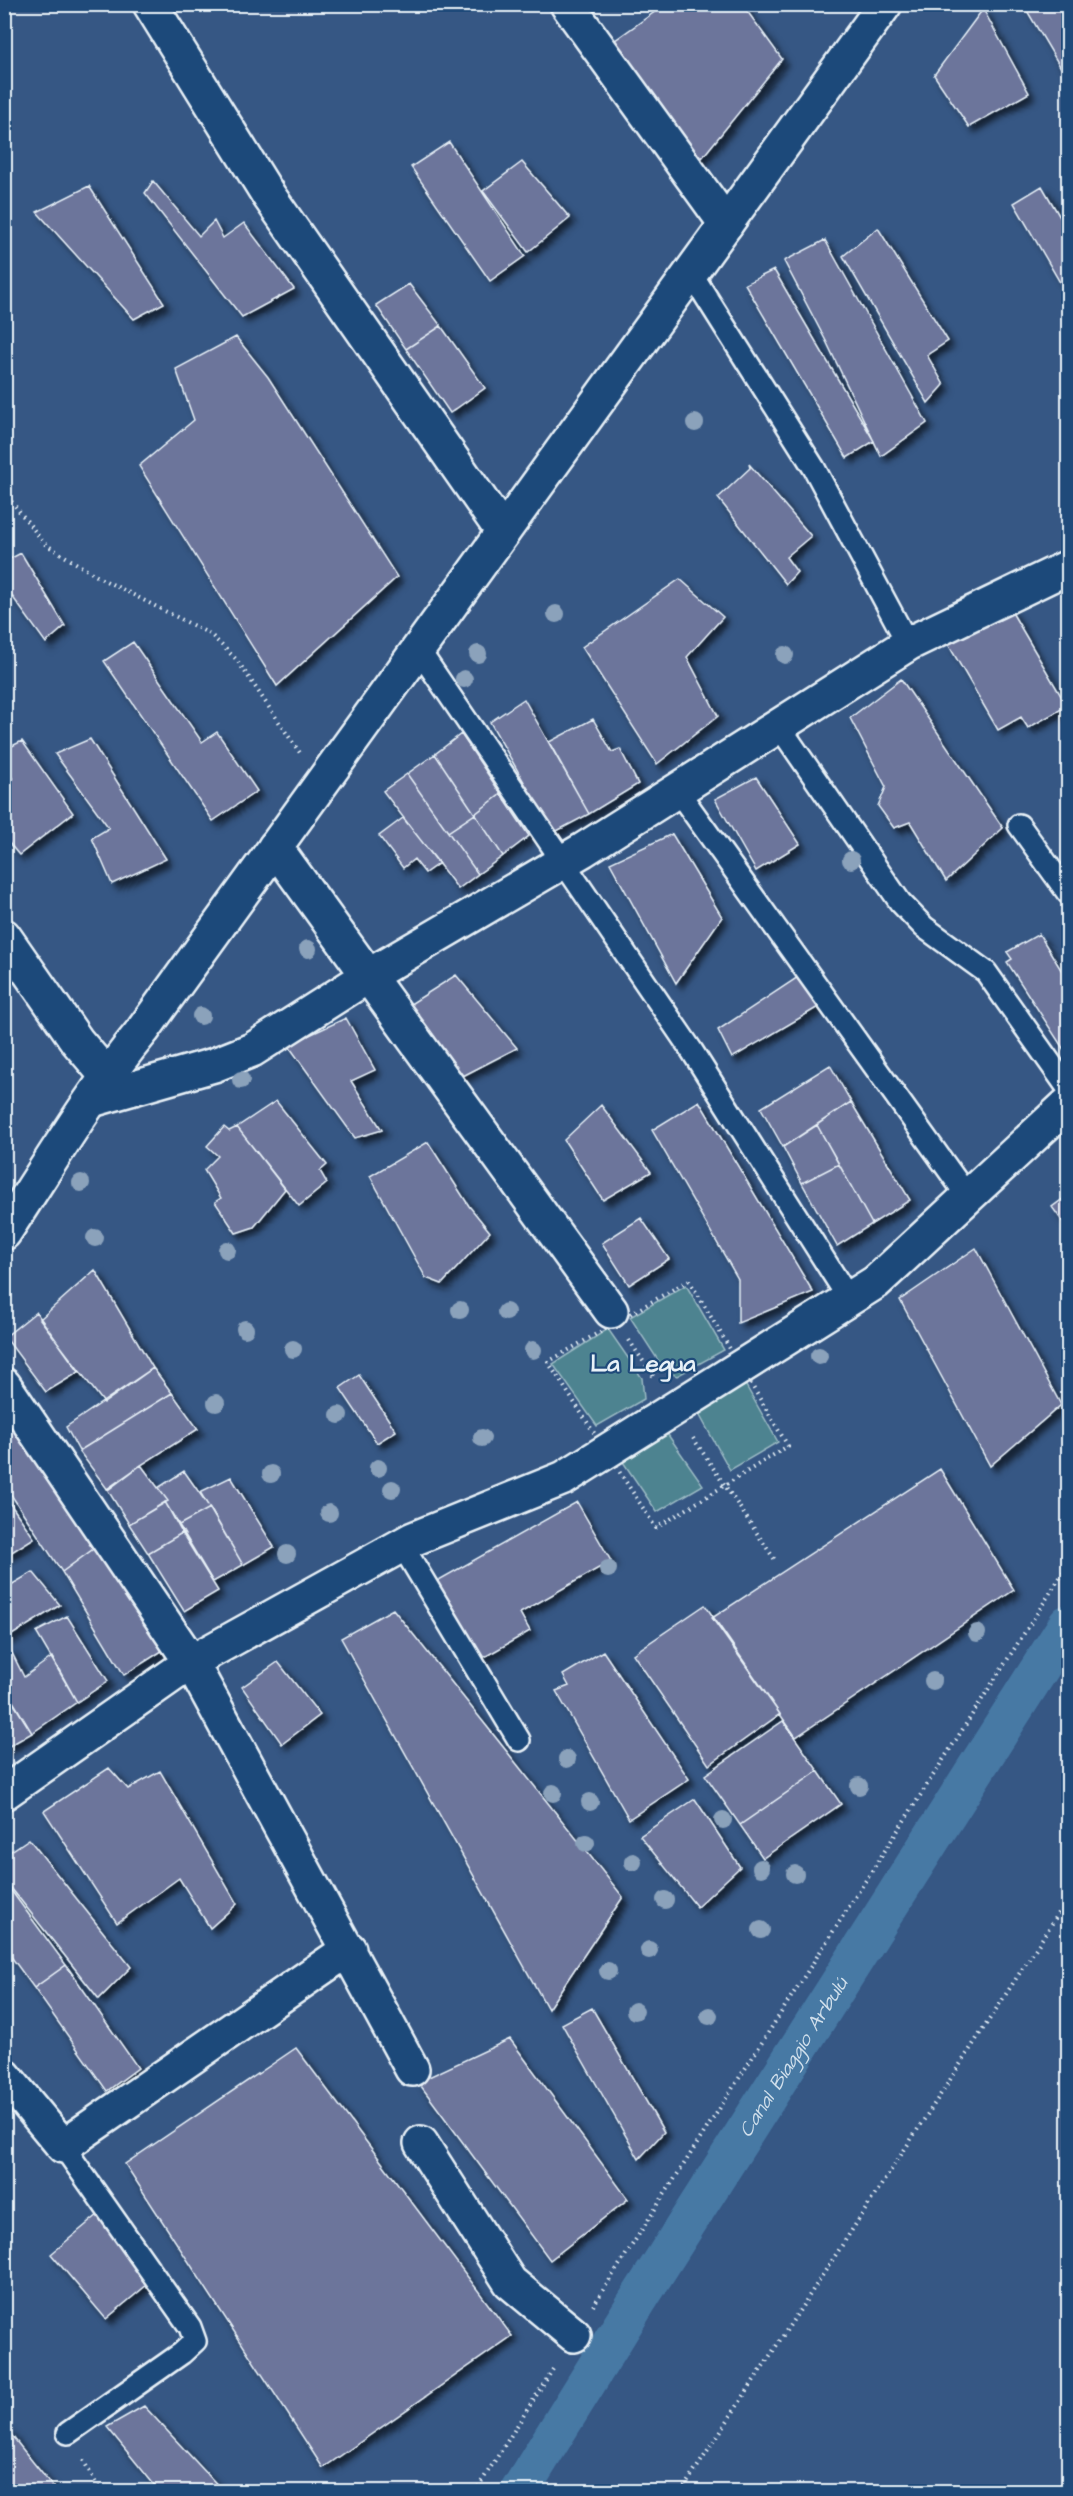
<svg xmlns="http://www.w3.org/2000/svg" width="1073" height="2496" font-family="'Architects Daughter',sans-serif">
  <style>
    .green { fill: #4e8390; stroke: #9bbac4; stroke-width: 1.5 }
    .lines { fill: none; stroke-linecap: round; stroke-linejoin: round }
    .canal { stroke: #4779a4; stroke-width: 39 }
    .building { fill: #6c749b; stroke: #e8f1f8; stroke-width: 1.5; filter: url(#shadow) }
    .lane-casing { stroke: #e8f1f8; stroke-width: 26 }
    .street-casing { stroke: #e8f1f8; stroke-width: 38 }
    .secondary-casing { stroke: #e8f1f8; stroke-width: 38 }
    .path { stroke: #e8f1f8; stroke-width: 4; stroke-dasharray: 1.5 4.5; stroke-linecap: butt }
    .lane { stroke: #1f4a7a; stroke-width: 21 }
    .street { stroke: #1f4a7a; stroke-width: 33 }
    .secondary { stroke: #1f4a7a; stroke-width: 33 }
    .tree { fill: #8ba2bb }
    .labels { text-anchor: middle; stroke-width: 4.5; stroke-linejoin: round; paint-order: stroke }
    .water-label { font-size: 20px; font-style: italic; fill: #d0dfeb; stroke: #1f4a7a }
    .district-label { font-size: 24px; font-weight: bold; fill: #e8f1f8; stroke: #1f4a7a }
  </style>
  <defs>
    <filter id="shadow"><feDropShadow dx="5.5" dy="5.5" stdDeviation="3" flood-color="#0009"/></filter>
  </defs>
  <rect width="100%" height="100%" fill="#365784"/>
  <filter id="ink" filterUnits="userSpaceOnUse"><feTurbulence type="fractalNoise" baseFrequency=".0167" numOctaves="2"/><feDisplacementMap in="SourceGraphic" scale="12" xChannelSelector="R" yChannelSelector="G"/><feConvolveMatrix kernelMatrix="1 2 1 2 8 2 1 2 1" color-interpolation-filters="sRGB"/></filter>
  <g filter="url(#ink)">
    <!-- green -->
    <path class="green" d="M686 1285 724 1350 677 1376 665 1371 630 1317Z
      M608 1329 642 1378 644 1399 597 1426 553 1364Z
      M741 1377 778 1442 730 1470 699 1414V1400Z
      M666 1432 703 1485 657 1512 619 1456Z"/>
    <g class="lines">
      <!-- canal -->
      <path class="canal" id="s1" d="M519 2492 638 2300 1068 1624"/>
    </g>
    <!-- building -->
    <path class="building" d="M666 4H742L782 59 697 164 611 43Z
      M1023 4H1068V63L1061 68Z
      M983 9 1029 93 969 127 934 75Z
      M449 142 525 256 490 281 411 167Z
      M522 162 570 218 528 252 483 191Z
      M153 181 199 236 214 221 223 238 244 223 294 289 242 317 145 193Z
      M89 186 164 303 134 319 37 212Z
      M1042 186 1068 231V282L1062 286 1014 203Z
      M878 228 948 341 927 355 944 385 928 403 843 256Z
      M825 240 927 423 881 456 827 343 784 261Z
      M774 270 874 441 847 458 745 284Z
      M409 284 441 326 406 349 376 305Z
      M441 326 485 388 450 413 406 349Z
      M236 337 268 377 397 577 277 686 139 466 194 420 176 369Z
      M749 464 811 536 786 557 797 572 786 584 718 498 750 468Z
      M21 553 65 626 46 643 4 585V562Z
      M680 579 723 617 687 657 718 716 657 764 582 647Z
      M1010 609 1067 706 1028 728 1021 717 998 730 948 644Z
      M133 642 202 742 217 732 257 791 213 821 104 661Z
      M901 679 1003 828 946 881 910 822 894 828 878 806 886 787 850 718Z
      M524 699 589 814 553 833 490 722Z
      M593 719 612 752 620 749 638 784 589 814 549 742Z
      M461 734 501 794 475 814 435 754Z
      M90 739 166 859 112 884 92 838 109 828 55 754Z
      M22 741 73 813 19 855 4 837V782L13 778 4 771V750Z
      M435 754 475 814 448 832 407 774Z
      M407 774 478 874 458 889 383 791Z
      M756 777 800 844 756 871 715 799Z
      M501 794 529 836 503 856 475 814Z
      M475 814 503 856 478 874 448 832Z
      M403 818 439 863 425 873 414 859 403 868 379 836Z
      M672 834 722 917 676 983 610 863Z
      M1039 934 1068 981V1056L1007 962 1012 959 1007 952Z
      M456 975 517 1048 459 1078 401 1010Z
      M801 975 820 1006 732 1058 718 1030Z
      M346 1018 375 1070 351 1081 382 1130 355 1138 288 1045Z
      M830 1065 851 1102 783 1147 761 1108Z
      M276 1101 327 1165 320 1171 327 1183 299 1206 237 1127Z
      M699 1101 813 1292 738 1323V1279L652 1130Z
      M851 1102 910 1200 872 1224 817 1125Z
      M601 1105 651 1172 603 1200 564 1140Z
      M817 1125 839 1164 802 1183 783 1147Z
      M224 1127 229 1131 237 1127 285 1189 254 1227 236 1233 215 1202 221 1198 204 1170 218 1156 207 1146Z
      M428 1142 469 1206 490 1232 442 1284 426 1278 370 1176Z
      M839 1164 872 1224 837 1246 802 1183Z
      M1068 1195V1229L1052 1207Z
      M641 1218 669 1259 629 1285 602 1243Z
      M976 1248 1061 1405 990 1466 900 1300Z
      M95 1270 153 1368 104 1403 40 1319Z
      M36 1312 79 1372 46 1392 5 1337Z
      M153 1368 172 1393 79 1451 66 1427Z
      M359 1375 396 1431 377 1443 340 1388Z
      M172 1393 198 1429 141 1465 108 1490 79 1451Z
      M4 1402 100 1544 62 1572 4 1484Z
      M141 1465 168 1501 129 1524 107 1489Z
      M940 1469 1014 1590 796 1737 712 1618Z
      M184 1471 210 1508 179 1525 165 1502 168 1501 158 1488Z
      M231 1477 274 1547 243 1565 200 1492Z
      M4 1495 34 1538 4 1557Z
      M165 1502 182 1533 148 1553 129 1524Z
      M577 1502 611 1561 520 1613 530 1631 481 1659 437 1581Z
      M210 1508 243 1565 213 1582 179 1525Z
      M182 1533 218 1591 184 1611 148 1553Z
      M100 1544 165 1649 124 1675 62 1572Z
      M33 1572 60 1605 4 1640V1589Z
      M705 1605 780 1714 709 1765 633 1654Z
      M393 1609 623 1897 548 2009 341 1638Z
      M67 1616 108 1681 77 1702 36 1632Z
      M10 1649 24 1677 52 1657 77 1702 32 1733 5 1688 10 1685 4 1680V1652Z
      M603 1651 689 1779 629 1819 556 1691 569 1686 563 1675Z
      M278 1662 320 1715 282 1744 242 1687Z
      M4 1688 32 1733 4 1749Z
      M783 1721 818 1771 740 1825 705 1775Z
      M109 1768 128 1789 160 1771 237 1904 210 1928 179 1878 117 1923 44 1811Z
      M818 1771 841 1804 763 1858 740 1825Z
      M695 1799 740 1867 697 1907 640 1836Z
      M29 1839 131 1967 99 1999 4 1879V1856Z
      M4 1881 66 1965 34 1988 4 1947Z
      M66 1965 138 2068 107 2091 34 1988Z
      M592 2008 664 2132 639 2159 562 2024Z
      M510 2039 628 2199 550 2260 418 2082Z
      M296 2048 512 2336 323 2468 125 2164Z
      M99 2214 154 2279 106 2319 51 2254Z
      M144 2406 224 2492H160L107 2427Z
      M4 2426 57 2492H4Z"/>
    <g class="lines">
      <defs>
        <path id="lane" d="M691 273 814 468 908 644
          M418 649 692 1051 849 1299
          M779 726 900 902 924 927 986 972 1068 1088
          M677 790 968 1197
          M1019 825 1068 893
          M402 1545 519 1740
          M63 2146 190 2327 195 2341 182 2353 68 2433"/>
        <path id="street" d="M150 4 269 196 503 532
          M567 4 726 224
          M275 847 611 1311
          M4 936 77 1041 106 1075
          M92 1100 214 1065 252 1050 368 976 583 850 908 644 1068 567
          M4 1385 191 1662 412 2069
          M4 1793 191 1662 413 1539 564 1478 876 1282 1068 1104
          M4 2075 63 2146 349 1949
          M421 2143 510 2282 574 2335"/>
        <path id="secondary" d="M4 1233C49 1165 91 1093 143 1030L885 4"/>
      </defs>
      <!-- lane casing -->
      <use href="#lane" class="lane-casing"/>
      <!-- street casing -->
      <use href="#street" class="street-casing"/>
      <!-- secondary casing -->
      <use href="#secondary" class="secondary-casing"/>
      <!-- path -->
      <path class="path" d="M4 492 45 544 100 578 210 634 237 660 300 753
        M689 1280 788 1446 656 1528 548 1362Z
        M629 1340 655 1379
        M693 1438 775 1560
        M593 2306 1068 1565
        M83 2460 101 2492
        M475 2492 555 2366
        M681 2492 1068 1899"/>
      <!-- lane -->
      <use href="#lane" class="lane"/>
      <!-- street -->
      <use href="#street" class="street"/>
      <!-- secondary -->
      <use href="#secondary" class="secondary"/>
    </g>
    <!-- trees -->
    <g class="tree">
      <circle cx="695" cy="423" r="9"/>
      <circle cx="556" cy="614" r="9"/>
      <circle cx="478" cy="654" r="9"/>
      <circle cx="785" cy="655" r="9"/>
      <circle cx="464" cy="679" r="9"/>
      <circle cx="851" cy="860" r="9"/>
      <circle cx="308" cy="949" r="9"/>
      <circle cx="201" cy="1016" r="9"/>
      <circle cx="241" cy="1080" r="9"/>
      <circle cx="81" cy="1183" r="9"/>
      <circle cx="95" cy="1238" r="9"/>
      <circle cx="227" cy="1250" r="9"/>
      <circle cx="460" cy="1310" r="9"/>
      <circle cx="506" cy="1312" r="9"/>
      <circle cx="245" cy="1329" r="9"/>
      <circle cx="293" cy="1349" r="9"/>
      <circle cx="533" cy="1350" r="9"/>
      <circle cx="819" cy="1356" r="9"/>
      <circle cx="216" cy="1403" r="9"/>
      <circle cx="339" cy="1415" r="9"/>
      <circle cx="482" cy="1438" r="9"/>
      <circle cx="378" cy="1468" r="9"/>
      <circle cx="271" cy="1474" r="9"/>
      <circle cx="392" cy="1489" r="9"/>
      <circle cx="329" cy="1513" r="9"/>
      <circle cx="287" cy="1554" r="9"/>
      <circle cx="608" cy="1569" r="9"/>
      <circle cx="977" cy="1633" r="9"/>
      <circle cx="933" cy="1681" r="9"/>
      <circle cx="567" cy="1759" r="9"/>
      <circle cx="859" cy="1786" r="9"/>
      <circle cx="553" cy="1793" r="9"/>
      <circle cx="590" cy="1802" r="9"/>
      <circle cx="723" cy="1820" r="9"/>
      <circle cx="586" cy="1843" r="9"/>
      <circle cx="633" cy="1862" r="9"/>
      <circle cx="761" cy="1868" r="9"/>
      <circle cx="795" cy="1874" r="9"/>
      <circle cx="665" cy="1900" r="9"/>
      <circle cx="761" cy="1930" r="9"/>
      <circle cx="649" cy="1950" r="9"/>
      <circle cx="608" cy="1971" r="9"/>
      <circle cx="635" cy="2011" r="9"/>
      <circle cx="709" cy="2016" r="9"/>
    </g>
  </g>
  <g class="labels">
    <!-- water labels -->
    <g class="water-label">
      <text dy="7" stroke="none"><textPath href="#s1" startOffset="514">Canal Biaggio Arbulú</textPath></text>
    </g>
    <!-- district labels -->
    <g class="district-label">
      <text x="643" y="1371">La Legua</text>
    </g>
  </g>
  <!-- margin -->
  <rect width="1073" height="2496" fill="none" stroke="#1f4a7a" stroke-width="24"/>
  <rect x="12" y="12" width="1049" height="2472" fill="none" stroke="#e8f1f8" stroke-width="2" filter="url(#ink)"/>
</svg>
